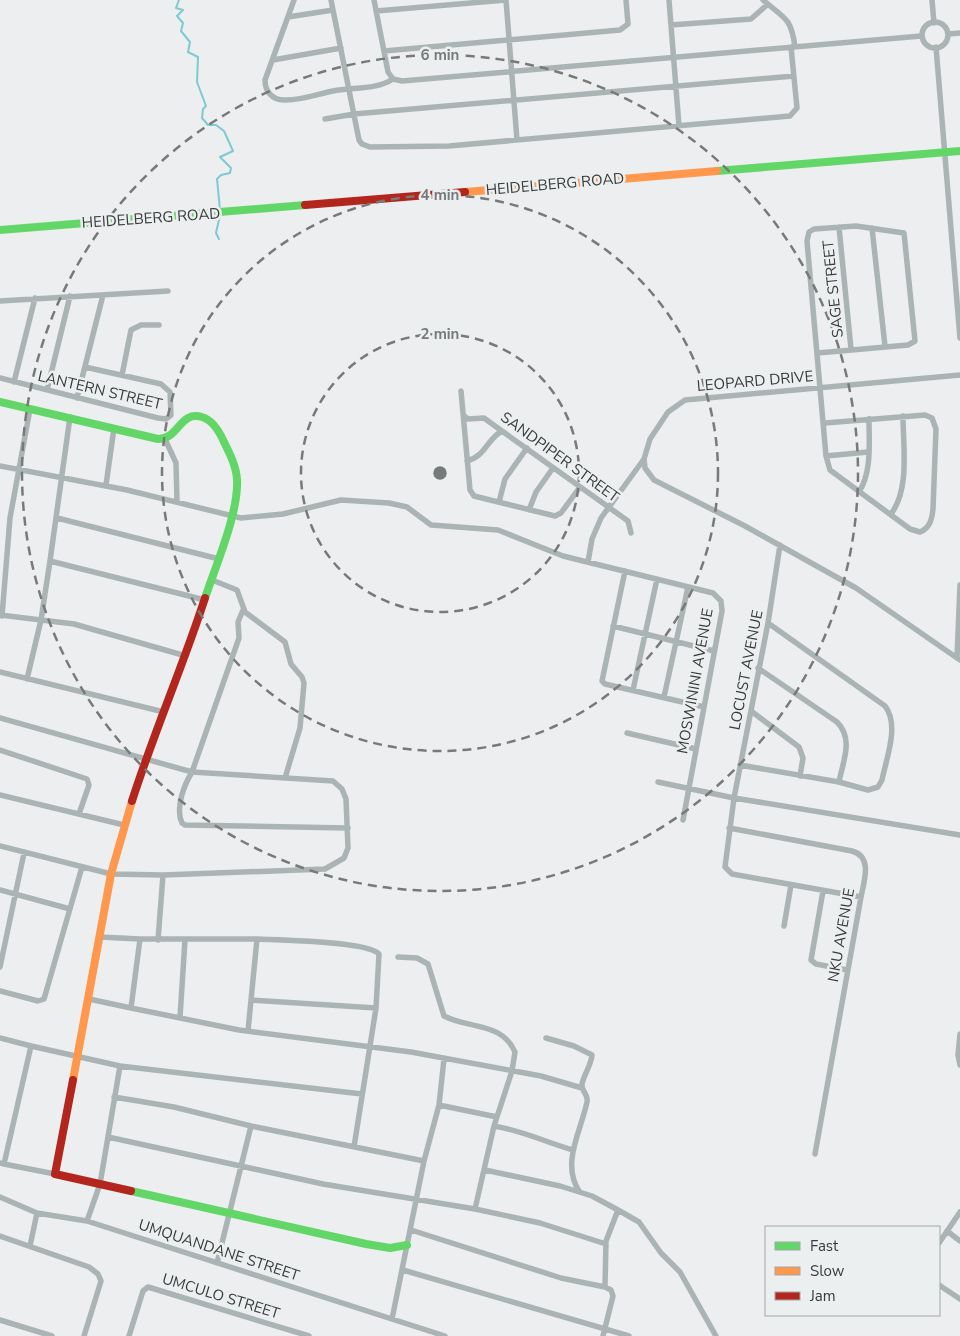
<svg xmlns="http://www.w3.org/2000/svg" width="960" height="1336" font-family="'Nunito Sans',sans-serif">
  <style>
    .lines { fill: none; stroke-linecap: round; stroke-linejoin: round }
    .stream { stroke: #7ecad2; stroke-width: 2 }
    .street { stroke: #abb4b5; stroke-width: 5.5 }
    .fast { stroke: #63d668; stroke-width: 8 }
    .slow { stroke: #ff974d; stroke-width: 8 }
    .jam { stroke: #b3261e; stroke-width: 8 }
    .ring { fill: none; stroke: #787979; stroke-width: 2.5; stroke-dasharray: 9 6 }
    .labels { text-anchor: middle; stroke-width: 5; stroke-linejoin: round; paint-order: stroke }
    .street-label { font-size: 15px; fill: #393a3a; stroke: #ebeff0 }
    .centre { fill: #787979; stroke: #ebeff0; stroke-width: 2.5 }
    .ring-label { font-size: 15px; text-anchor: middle; font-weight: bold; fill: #787979; stroke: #ebeff0; stroke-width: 5; stroke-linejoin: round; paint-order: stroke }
  </style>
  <rect width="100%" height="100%" fill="#eceeef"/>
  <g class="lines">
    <!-- stream -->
    <path class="stream" d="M179 0 176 8 183 10 177 16 183 23 181 31 190 42 188 52 198 57 197 82 206 106 203 109 202 118 208 125H216L224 131 233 151 220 157 231 168 230 173 221 175 217 179 220 210
      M219 239 216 233 220 215"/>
    <!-- street -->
    <path class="street" d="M294 0 265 80C265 91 272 100 284 100 299 101 318 94 333 91 353 87 376 90 393 79
      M331 0 359 140 362 144 370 147 449 146 790 116 797 108 791 47
      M374 0 388 72 393 79 402 81 921 36
      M506 0 517 140
      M669 0 679 126
      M763 0C785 19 791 17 795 47
      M932 0 934 23
      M376 11 506 0
      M288 17 333 10
      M922 35a13 13 0 1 1 26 0a13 13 0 1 1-26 0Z
      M671 25 751 19 768 4
      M948 34 960 33
      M936 47 960 338
      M384 51 620 30 628 24 626 0
      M273 60 341 48
      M325 119 354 114 794 76
      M839 227 851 349
      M872 228 885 346
      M0 301 168 291
      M818 353 908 345 915 341 904 233 856 226 814 229 809 232 807 241 826 456 830 470 910 529 920 532C930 528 932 519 933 509L936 429 932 418 925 415 825 423
      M122 375 131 330 141 325H159
      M0 378 158 418 166 419 171 415 170 392 161 384 85 367
      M14 382 35 298
      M47 390 70 296
      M461 391 470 490 474 496 555 516 561 513 580 487
      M77 398 103 295
      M464 416 468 419 484 418 495 426 628 521 631 533
      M165 439 176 463 177 501
      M826 456 868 452
      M644 459 645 468 654 480 745 526 856 588 960 660
      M467 461C487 455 486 440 502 431
      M0 466 127 490 241 518 283 514 341 500 389 503 407 507 431 525 498 530 563 556 713 593 721 601 722 611 683 820
      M106 485 114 428
      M859 492C872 472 869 443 869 419
      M499 502 505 479 527 448
      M529 510 536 492 553 468
      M891 514C910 489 903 446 903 416
      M57 518 219 559
      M780 545 768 623 734 798 725 867 732 874 861 897
      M50 561 70 417
      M588 562 592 539 601 518 644 459 650 439 668 412 685 400 960 375
      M625 571 602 681 605 684 704 707
      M212 580 237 590 245 612 285 642 291 664 302 677 304 683 300 728 285 778
      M0 615 74 624 186 656
      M2 616 10 518 30 409
      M613 626 714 651
      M957 658 960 585
      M758 668 837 722C854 739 843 761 839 782
      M0 672 164 712
      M27 679 41 620 50 561 205 600
      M633 690 657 579
      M664 697 688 587
      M751 711 799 747 803 758 800 776
      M0 718 192 772C184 785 175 808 182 823L185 825 348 828
      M627 733 696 749
      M0 750 87 779 89 785 79 814
      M740 765 839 782 868 790 878 787 882 780C886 759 900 725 885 706L768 623
      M658 782 734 798 960 835
      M0 795 124 825
      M729 828 852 851C873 857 864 881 861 897L815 1154
      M0 846 111 874 163 875 325 869 344 858 348 848 346 799 342 789 333 781 192 772 239 638 238 622 243 610
      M0 890 70 909
      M823 891 811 960 816 964 847 970
      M784 926 791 885
      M140 939H257L251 1000 376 1008
      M257 939C278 940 368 941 379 954L376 1008 354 1147
      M158 940 163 875
      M0 967 24 853
      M0 991 38 1001 44 999 82 867
      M89 999 131 1008 140 939 100 937
      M131 1008 239 1030 411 1052 541 1076 582 1088
      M180 1017 185 940
      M248 1031 251 1000
      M960 1034 958 1055 960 1065
      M0 1038 31 1046 4 1164 0 1163
      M546 1038 574 1046 592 1055C591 1066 584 1074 582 1084 581 1091 589 1095 587 1102 581 1131 561 1163 579 1191
      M31 1046 120 1066 362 1094
      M114 1097 174 1107 251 1126
      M439 1105 497 1117
      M494 1126C524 1131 545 1142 573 1150
      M108 1137 323 1184 475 1209 494 1126 512 1071 515 1052C502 1022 469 1029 444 1016L428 964 417 958 398 957
      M4 1164 55 1174
      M485 1170 560 1186 592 1196 618 1210 606 1241 605 1287
      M0 1197 37 1213
      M475 1209 540 1223 606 1244
      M618 1210 639 1222 661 1253 680 1272 716 1336
      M87 1221 100 1184 120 1066
      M411 1230 561 1278 605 1287 611 1290 613 1296 603 1336
      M947 1231 960 1241
      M0 1236 89 1267 98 1274 101 1281 84 1336
      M939 1243 960 1212
      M30 1246 37 1213 87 1221 445 1336
      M217 1263 251 1126 424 1161
      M403 1270 629 1336
      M939 1285 960 1299
      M392 1319 424 1161 439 1105 444 1059
      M0 1320 52 1336
      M129 1336 143 1291 148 1287 309 1336"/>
    <!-- fast -->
    <path class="fast" d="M717 171 960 151
      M0 230 305 205
      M0 402 158 439C179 439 180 410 202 417 213 420 220 433 224 442 230 454 236 466 237 479 239 512 216 565 205 598
      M131 1191 366 1244 390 1248 407 1245"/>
    <!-- slow -->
    <path class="slow" d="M465 192 717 171
      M73 1080 111 874 132 801"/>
    <!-- jam -->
    <path class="jam" d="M305 205 465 192
      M132 801C154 732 183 666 205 598
      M73 1080 55 1174 131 1191"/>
  </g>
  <!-- distance rings -->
  <g class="ring">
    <circle cx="440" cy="473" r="139"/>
    <circle cx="440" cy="473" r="278"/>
    <circle cx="440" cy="473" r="418"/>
  </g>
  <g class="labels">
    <!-- street labels -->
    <g class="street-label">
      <text transform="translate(555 184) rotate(-5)" y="5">HEIDELBERG ROAD</text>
      <text transform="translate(151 218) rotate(-4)" y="5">HEIDELBERG ROAD</text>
      <text transform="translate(833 289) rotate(-96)" y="5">SAGE STREET</text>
      <text transform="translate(755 381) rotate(-5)" y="5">LEOPARD DRIVE</text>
      <text transform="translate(100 390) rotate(13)" y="5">LANTERN STREET</text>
      <text transform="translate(560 457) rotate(36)" y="5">SANDPIPER STREET</text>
      <text transform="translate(746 670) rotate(-79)" y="5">LOCUST AVENUE</text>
      <text transform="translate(695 681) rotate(-80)" y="5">MOSWININI AVENUE</text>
      <text transform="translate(841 935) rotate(-80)" y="5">NKU AVENUE</text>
      <text transform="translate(219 1250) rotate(18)" y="5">UMQUANDANE STREET</text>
      <text transform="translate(221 1296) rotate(17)" y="5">UMCULO STREET</text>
    </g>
  </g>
  <circle cx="440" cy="473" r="8" class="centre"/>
  <g class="ring-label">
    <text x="440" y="60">6 min</text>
    <text x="440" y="200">4 min</text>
    <text x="440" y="339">2 min</text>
  </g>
  <!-- legend -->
  <rect x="765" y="1226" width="175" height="90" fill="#ebeff0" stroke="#a4a7a7"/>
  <rect x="775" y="1242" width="25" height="8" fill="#63d668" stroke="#a4a7a7"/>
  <text x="810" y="1251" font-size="15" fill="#393a3a">Fast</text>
  <rect x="775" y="1267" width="25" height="8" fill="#ff974d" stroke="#a4a7a7"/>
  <text x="810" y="1276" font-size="15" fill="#393a3a">Slow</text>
  <rect x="775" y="1292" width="25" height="8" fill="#b3261e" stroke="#a4a7a7"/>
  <text x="810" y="1301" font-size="15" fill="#393a3a">Jam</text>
</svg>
